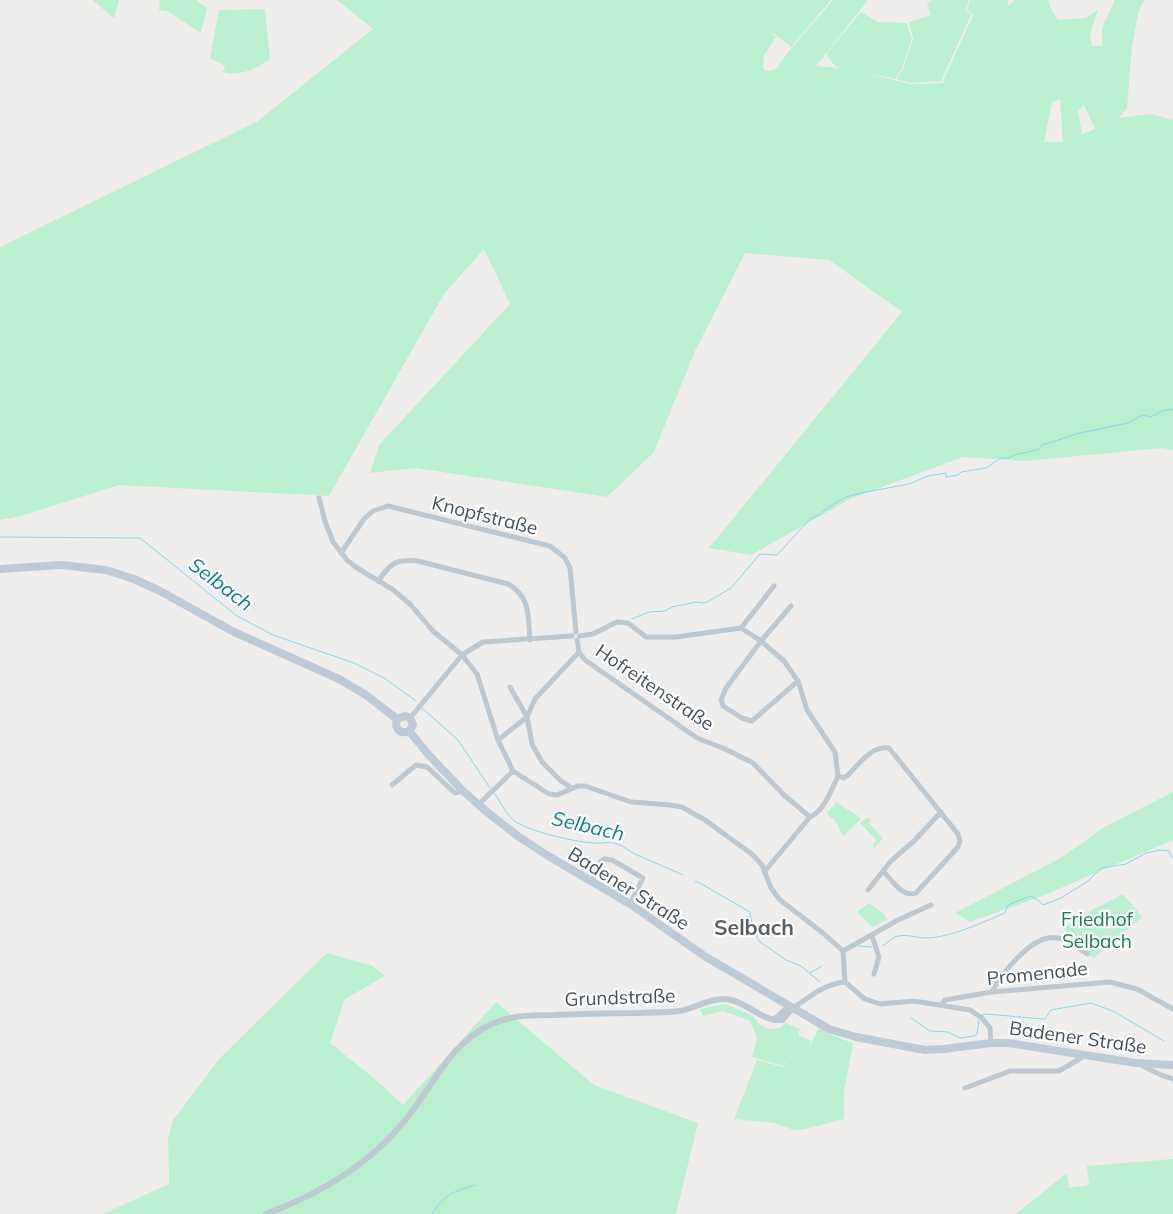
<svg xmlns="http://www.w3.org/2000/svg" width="1173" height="1214" font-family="Mulish,sans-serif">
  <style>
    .green { fill: #baf0d0; fill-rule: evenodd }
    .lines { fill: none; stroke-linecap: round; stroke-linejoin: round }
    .stream { stroke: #85d7ef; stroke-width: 1 }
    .minor { stroke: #bdc8d0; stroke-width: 5 }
    .tertiary { stroke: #bdc8d0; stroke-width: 6 }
    .secondary { stroke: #bfcad7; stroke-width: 8 }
    .labels { text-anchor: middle; stroke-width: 4.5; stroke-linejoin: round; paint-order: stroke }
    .street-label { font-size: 19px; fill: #45515c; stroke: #fff }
    .park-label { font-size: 19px; fill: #147f4b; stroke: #fff }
    .water-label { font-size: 20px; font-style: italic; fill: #087b9c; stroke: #fff }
    .quarter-label { font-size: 21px; font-weight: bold; fill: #5a5e63; stroke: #fff }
  </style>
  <rect width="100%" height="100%" fill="#f0eded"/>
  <!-- green -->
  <path class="green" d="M92 0H119L114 18Z
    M160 0H196L207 8 201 33 167 11 159 10Z
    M337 0H831L791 47 772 32 776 37 764 55 763 68 766 71 776 69 789 51 833 0H868L816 66 840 68 835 66 826 54 861 12 878 22 907 23 912 39 902 68 895 79 865 73 910 84 945 83 943 81 973 15 967 10 970 0H1007L1009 6 1014 0H1048L1052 11 1058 20 1085 18 1098 10 1090 34 1092 46H1102V28L1115 0H1144L1138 13 1132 47 1127 108 1119 118 1152 114 1173 120V450L1163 448 1025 461 963 457 850 499 751 555 709 548 902 312 829 260 745 253 695 351 654 452 607 497 416 468 370 473 379 445 510 304 484 249 444 294 329 496 119 485 21 516 0 520V247L258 121 373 29ZM1060 99 1063 142H1044L1052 103ZM1084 105 1095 129 1082 134 1078 111Z
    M932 0H969L966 10 971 15 941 81 911 83 896 79 903 69 913 39 909 22 931 15 927 3Z
    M265 9 270 59C256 69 240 77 223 72L225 66 210 58 219 10Z
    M1173 792V840L1042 896 970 922 955 913 1059 859 1106 826Z
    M837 802C845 810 854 811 861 819L843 836 834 818H831L827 813Z
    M868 817 871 820 869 823 883 838 874 849 873 845 876 840 860 823Z
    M1123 894 1142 917 1094 958 1078 948 1064 928 1088 912Z
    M869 903 884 914 887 920 872 927 857 912Z
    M327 953 373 966 385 976 345 999 330 1043 375 1079 403 1105 496 1002 594 1085 698 1123 676 1214H103L169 1184 168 1138 173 1120 220 1058Z
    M725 1004 753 1016 760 1025 769 1029 780 1028 786 1023 800 1029 798 1035 811 1041 808 1050 819 1028 834 1036 853 1043 844 1092V1119L805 1129 794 1130 774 1123 734 1119 757 1060 783 1067 794 1052 783 1066 752 1057 757 1038 750 1021 723 1011 703 1016 700 1009Z
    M1173 1159V1214H1016L1067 1173 1069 1188 1089 1185 1087 1166Z"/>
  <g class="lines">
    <!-- stream -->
    <path class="stream" d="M0 537 140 538 237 616 273 635 354 663 384 678 416 701
      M632 619 649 612 665 611 672 607 696 602 704 603 709 601 731 588 760 554 777 555 810 519 819 515 830 506 846 497 861 493 909 484 928 476 946 473V477L958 475 961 472 986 468 1001 458H1009C1018 451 1037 454 1042 445L1080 433 1128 423 1142 415 1151 417 1162 411 1173 409
      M422 708 458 740 490 788
      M495 794C501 803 507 816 516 822 532 832 575 842 594 843 602 844 609 841 617 844 624 846 630 852 637 855 653 862 668 868 683 875
      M695 882H698L750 912 752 926 759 941 786 960 801 966 820 982
      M858 946 872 947
      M882 946C887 944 890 939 895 937 905 933 916 938 926 938 950 938 983 922 1005 913L1008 905 1030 896 1038 900 1043 905 1061 898 1088 881 1101 868 1126 864 1146 853 1160 850 1169 851 1171 857H1173
      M810 973 822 966
      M982 1016 984 1014C1005 1015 1024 1018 1045 1019L1051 1010 1091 1003 1113 1011 1164 1041
      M911 1018 930 1031 948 1032 960 1038 974 1036 977 1034 979 1020
      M432 1214C445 1194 454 1191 476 1185"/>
    <!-- minor -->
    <path class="minor" d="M319 498 325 521 333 542 347 560 357 568 392 589 410 604 433 631 462 655 477 674 498 740 513 771 549 794 557 795 578 786H585L631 802 670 805 682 807 705 820 753 855 762 865 771 888 780 900 823 933 843 951 845 982 865 999 880 1004 914 1001 970 1010 982 1018 990 1028 991 1043
      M341 553 364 519 373 511 388 506 550 546 565 558 570 568 576 632
      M378 581C391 563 395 559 418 561L508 584C531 597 528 617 530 640
      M791 606 761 641 726 688 721 700 723 706 742 718 752 721 798 681
      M741 628 774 586
      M580 636 593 634 617 622 628 623 646 637H676L741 628 761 641 784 661 798 681 807 710 835 752 838 776
      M577 640 579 652 585 660 697 738 725 749 753 763 785 796 810 817
      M510 687 527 717 532 744 542 762 561 781 572 788
      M410 718 462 655 483 642 572 636
      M498 740 527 717 535 699 579 652
      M838 776 844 778 848 775C859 764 872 745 889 748L958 834 960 841 958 847 916 893C902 898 892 880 884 872
      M392 785 416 765 427 767 455 793 463 791
      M478 805 513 771
      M765 871 810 817C824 811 832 789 838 776
      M592 881 601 861 605 859 612 860 643 878 630 904
      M868 890 891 861 914 841 941 812
      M872 936 879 957 874 974
      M843 951 898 920 931 905
      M992 992C1000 975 1027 942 1048 938 1063 935 1076 946 1087 954
      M942 1004 945 1000 992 992 1110 982 1137 989 1173 1009
      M793 1008C810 997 824 984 845 982
      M1141 1065 1161 1075 1173 1079
      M965 1088 1010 1071H1059L1086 1055"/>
    <!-- tertiary -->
    <path class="tertiary" d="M774 1020 785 1010 793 1008
      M266 1214C320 1194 371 1164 407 1118 434 1084 450 1043 492 1024 511 1015 534 1015 555 1015 582 1014 610 1013 638 1013 651 1012 666 1013 679 1011 694 1009 707 999 723 999 746 999 760 1022 782 1020L793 1008"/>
    <!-- secondary -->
    <path class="secondary" d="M0 569 61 565 106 570 134 579 160 591 234 632 339 679 366 695 397 719
      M397 719 405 716 410 718 413 725 409 731
      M397 719C394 728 400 735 409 731
      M409 731 428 754 463 791 487 812 519 837 550 857 630 904 706 957 829 1029 856 1037 925 1050 944 1049 991 1043H1008L1136 1063 1173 1065"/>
  </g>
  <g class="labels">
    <!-- street labels -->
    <g class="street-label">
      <text transform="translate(485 515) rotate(14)" y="7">Knopfstraße</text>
      <text transform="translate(655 687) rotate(34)" y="7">Hofreitenstraße</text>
      <text transform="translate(629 888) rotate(32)" y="7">Badener Straße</text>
      <text transform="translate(1037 973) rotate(-6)" y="7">Promenade</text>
      <text transform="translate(620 997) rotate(-2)" y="7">Grundstraße</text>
      <text transform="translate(1078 1037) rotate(8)" y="7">Badener Straße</text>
    </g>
    <!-- park labels -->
    <g class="park-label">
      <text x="1097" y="926">Friedhof<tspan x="1097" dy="22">Selbach</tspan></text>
    </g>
    <!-- water labels -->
    <g class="water-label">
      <text transform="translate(221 584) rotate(37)" y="7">Selbach</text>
      <text transform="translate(588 826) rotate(13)" y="7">Selbach</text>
    </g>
    <!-- quarter labels -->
    <g class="quarter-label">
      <text x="754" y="935">Selbach</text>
    </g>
  </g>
</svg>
